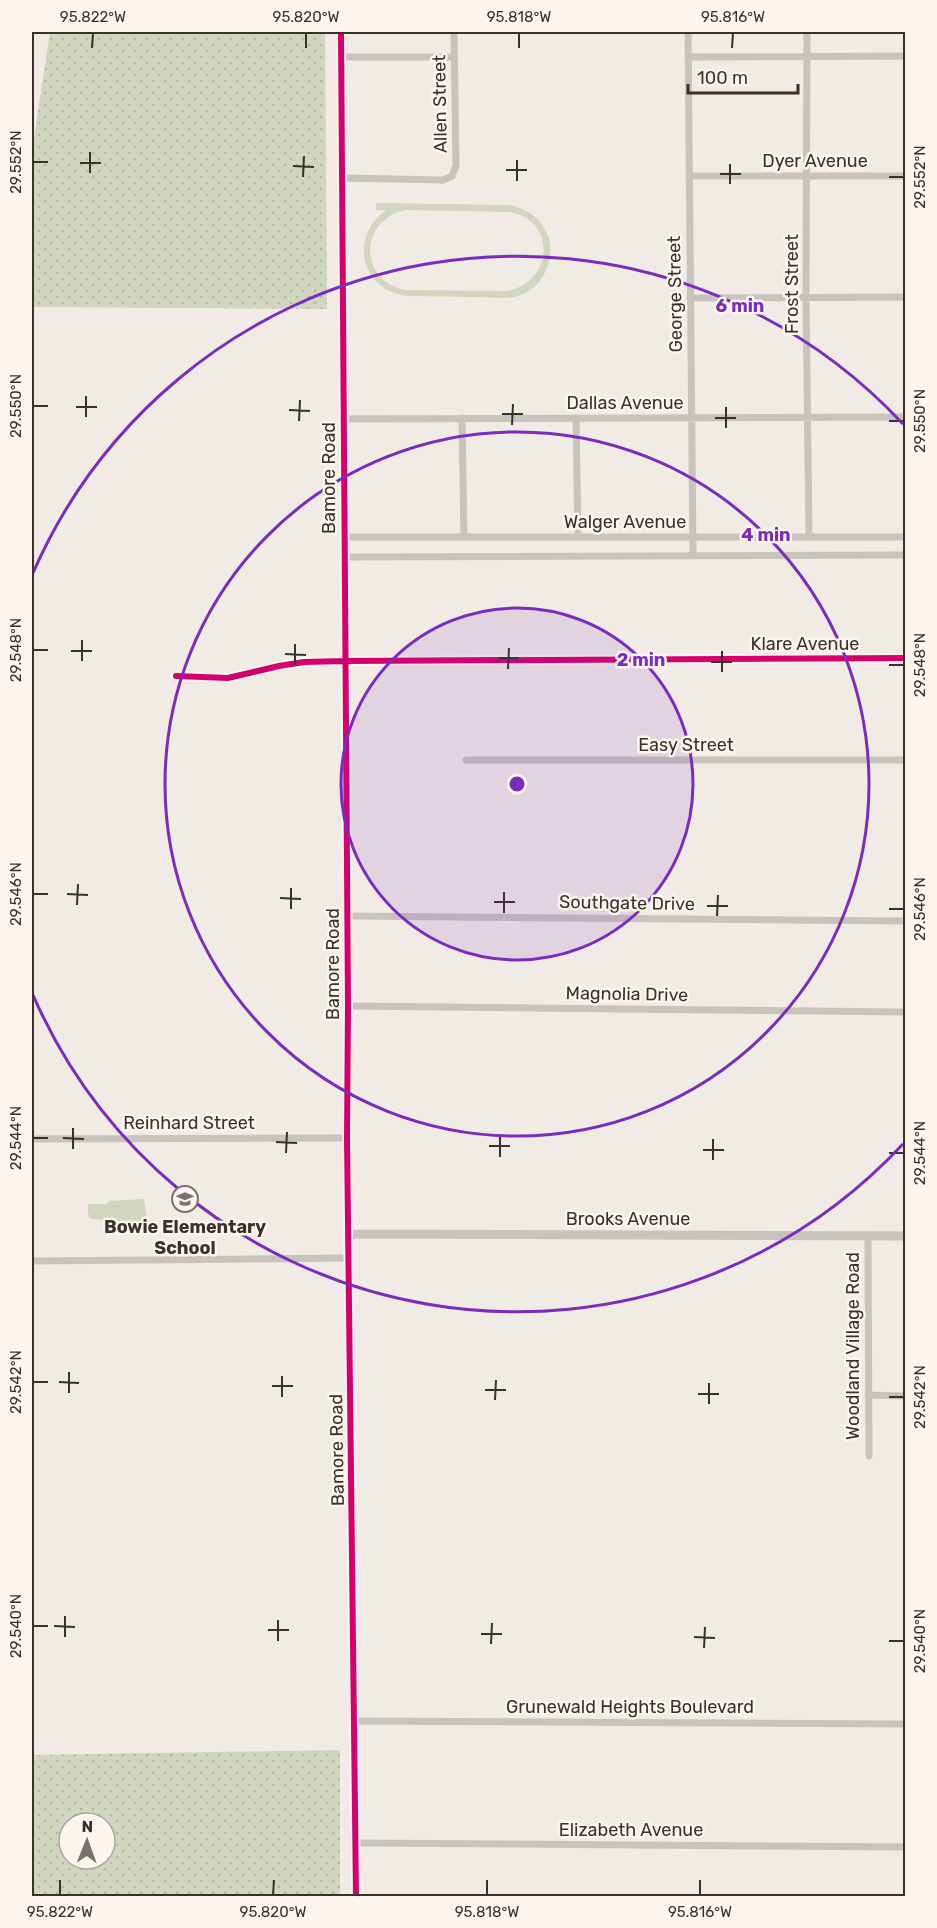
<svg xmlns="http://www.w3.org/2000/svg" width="937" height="1928" font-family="Rubik,sans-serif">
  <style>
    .grass { fill: url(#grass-dots); fill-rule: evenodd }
    .park { fill: #d1d6bf; fill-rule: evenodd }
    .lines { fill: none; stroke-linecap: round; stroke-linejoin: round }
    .minor { stroke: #c9c3be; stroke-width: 7 }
    .tertiary { stroke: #c9c3be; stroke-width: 9 }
    .cycleway-casing { stroke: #fbf5ee; stroke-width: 10 }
    .cycleway { stroke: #d6006c; stroke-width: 6 }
    .ticks { fill: none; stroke: #3b302b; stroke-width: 2 }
    .ring { fill: none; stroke: #7b2cbf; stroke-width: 3 }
    .labels { text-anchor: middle; stroke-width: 5; stroke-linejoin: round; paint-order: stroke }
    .street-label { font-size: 18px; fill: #3b302b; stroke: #fbf5ee }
    .poi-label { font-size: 18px; font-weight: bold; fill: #3b302b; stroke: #fbf5ee }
    .centre { fill: #7b2cbf; stroke: #fbf5ee; stroke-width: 3 }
    .ring-label { font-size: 18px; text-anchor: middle; font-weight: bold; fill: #7b2cbf; stroke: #fbf5ee; stroke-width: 5; stroke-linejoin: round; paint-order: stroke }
    .neatline { fill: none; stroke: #3b302b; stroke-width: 2 }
    .ticks-label { font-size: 15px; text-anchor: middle; fill: #3b302b }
  </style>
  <defs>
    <pattern id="grass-dots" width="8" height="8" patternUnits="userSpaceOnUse" patternTransform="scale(1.5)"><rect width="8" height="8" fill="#d1d6bf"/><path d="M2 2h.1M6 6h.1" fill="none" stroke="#b4b8a4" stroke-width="1.8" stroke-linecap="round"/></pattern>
  </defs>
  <rect width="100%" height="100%" fill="#f0ebe5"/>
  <!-- grass -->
  <path class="grass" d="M50 32H325L327 309 32 307V151Z
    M340 1750V1896H32V1755ZM69 1823H105V1859H69Z"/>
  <!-- park -->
  <path class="park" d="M376 203 509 205C528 209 543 219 549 239 555 264 540 291 515 297 503 299 490 297 478 297 455 297 431 296 408 296 361 291 348 238 386 210H376ZM405 210 508 212C556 218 555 281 508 291L406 290C359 282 358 221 405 210Z
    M144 1199 147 1222 144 1224H113L109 1223 108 1220 91 1219 88 1214V1204H106L109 1201Z"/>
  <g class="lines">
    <!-- minor -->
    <path class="minor" d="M688 32 693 556
      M807 32 806 297 809 537
      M341 57H454
      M688 57 906 56
      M689 176H906
      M342 178 443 180 452 176 456 165 454 32
      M690 298 906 297
      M462 418 464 537
      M576 418 578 537
      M344 419 906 417
      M345 537H906
      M345 557 906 555
      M176 676 228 678 279 666 304 662 345 661 906 658
      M466 760H906
      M348 916 906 921
      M348 1006 906 1012
      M32 1139 347 1138
      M868 1236 869 1456
      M32 1261 350 1258
      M868 1395 906 1396
      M355 1721 906 1724
      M356 1843 906 1847"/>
    <!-- tertiary -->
    <path class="tertiary" d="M341 32 348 1006 347 1138 356 1896
      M349 1234 906 1236"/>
    <defs>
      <path id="cycleway" d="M341 32 348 1006 347 1138 356 1896
        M176 676 228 678 279 666 304 662 345 661 906 658"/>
    </defs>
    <!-- cycleway casing -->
    <use href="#cycleway" class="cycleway-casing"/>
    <!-- cycleway -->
    <use href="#cycleway" class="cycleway"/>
  </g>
  <!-- ticks -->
  <path class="ticks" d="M92 48 93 33M306 48V33M519 48V33M732 48 733 33M33 162H48M80 163H101M293 166 314 167M506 170H527M90 173V152M720 174H741M303 177 304 156M889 177H904M517 181V160M730 184V164M33 406H48M76 407H97M289 410 310 411M502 414H523M86 417V396M715 418H736M299 421 300 400M889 421H904M512 425 513 404M726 428V407M33 650H48M71 651H92M285 654 306 655M498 658H519M82 661V640M711 662H732M295 665V644M889 665H904M508 669 509 648M722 672V651M33 894H48M67 894 88 895M280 898 301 899M494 902H515M77 905 78 884M707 906H728M291 909V888M889 909H904M504 913V892M717 916 718 895M33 1138H48M63 1138 84 1139M276 1142 297 1143M489 1146H510M73 1149V1128M703 1150H724M286 1153 287 1132M889 1153H904M500 1157V1136M713 1160V1139M33 1382H48M59 1382 79 1383M272 1386H293M485 1390H506M69 1393V1372M698 1394H719M282 1397V1376M889 1397H904M495 1400 496 1380M709 1404V1383M33 1626H48M54 1626 75 1627M268 1630H289M481 1634H502M65 1637V1616M694 1637 715 1638M278 1641V1620M889 1641H904M491 1644 492 1623M704 1648 705 1627M60 1895V1880M273 1895 274 1880M487 1895V1880M700 1895V1880"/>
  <!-- distance rings -->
  <circle cx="517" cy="784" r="176" fill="#7b2cbf" fill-opacity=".12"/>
  <g class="ring">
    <circle cx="517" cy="784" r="176"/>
    <circle cx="517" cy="784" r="352"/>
    <path d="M903 1144A528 528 0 0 1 33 995M33 573A528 528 0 0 1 903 424"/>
  </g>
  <!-- icons -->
  <defs>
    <symbol id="school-ring" viewBox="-11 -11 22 22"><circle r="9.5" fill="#fbf5ee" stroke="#7a716c" stroke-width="1.5"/><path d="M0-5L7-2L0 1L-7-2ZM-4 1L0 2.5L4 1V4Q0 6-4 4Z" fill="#7a716c"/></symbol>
  </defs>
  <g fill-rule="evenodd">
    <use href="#school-ring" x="170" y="1184" width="30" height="30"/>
  </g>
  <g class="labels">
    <!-- street labels -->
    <g class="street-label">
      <text transform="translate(440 104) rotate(-91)" y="6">Allen Street</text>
      <text x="815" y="167">Dyer Avenue</text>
      <text transform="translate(792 284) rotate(-90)" y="6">Frost Street</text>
      <text transform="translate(675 294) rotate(-91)" y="6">George Street</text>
      <text x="625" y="409">Dallas Avenue</text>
      <text transform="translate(329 478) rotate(-90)" y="6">Bamore Road</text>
      <text x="625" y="528">Walger Avenue</text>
      <text x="805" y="650">Klare Avenue</text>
      <text x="686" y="751">Easy Street</text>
      <text transform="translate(627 903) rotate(1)" y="6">Southgate Drive</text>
      <text transform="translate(333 964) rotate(-90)" y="6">Bamore Road</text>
      <text transform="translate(627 994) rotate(1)" y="6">Magnolia Drive</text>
      <text x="189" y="1129">Reinhard Street</text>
      <text x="628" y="1225">Brooks Avenue</text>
      <text transform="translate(853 1346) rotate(-90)" y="6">Woodland Village Road</text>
      <text transform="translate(337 1450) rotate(-91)" y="6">Bamore Road</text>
      <text x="630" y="1713">Grunewald Heights Boulevard</text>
      <text x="631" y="1836">Elizabeth Avenue</text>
    </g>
    <!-- poi labels -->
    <g class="poi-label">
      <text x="185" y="1233">Bowie Elementary<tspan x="185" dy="21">School</tspan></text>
    </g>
  </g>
  <circle cx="517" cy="784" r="9" class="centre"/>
  <g class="ring-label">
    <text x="740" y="312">6 min</text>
    <text x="766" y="541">4 min</text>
    <text x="641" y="666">2 min</text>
  </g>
  <!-- border -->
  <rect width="937" height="1928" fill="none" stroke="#fbf5ee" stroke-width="66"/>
  <!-- north arrow -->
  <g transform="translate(87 1841) rotate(1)"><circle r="28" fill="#fbf5ee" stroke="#aea6a0" stroke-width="1.5"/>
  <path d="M0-4.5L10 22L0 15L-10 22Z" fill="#7a716c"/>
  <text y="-9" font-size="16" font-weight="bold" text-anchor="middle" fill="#3b302b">N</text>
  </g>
  <!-- scale -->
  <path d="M688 84v9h110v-9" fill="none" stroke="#3b302b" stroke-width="3"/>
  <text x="697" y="84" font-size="18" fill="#3b302b" stroke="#fbf5ee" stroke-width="4.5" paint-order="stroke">100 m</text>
  <rect x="33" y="33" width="871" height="1862" class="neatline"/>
  <g class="ticks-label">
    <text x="93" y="22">95.822°W</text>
    <text x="306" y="22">95.820°W</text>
    <text x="519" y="22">95.818°W</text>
    <text x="733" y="22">95.816°W</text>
    <text transform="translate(16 162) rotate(-90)" y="5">29.552°N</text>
    <text transform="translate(920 177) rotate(-90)" y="5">29.552°N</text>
    <text transform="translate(16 406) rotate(-90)" y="5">29.550°N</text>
    <text transform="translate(920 421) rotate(-90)" y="5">29.550°N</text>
    <text transform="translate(16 650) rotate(-90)" y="5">29.548°N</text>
    <text transform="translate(920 665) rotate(-90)" y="5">29.548°N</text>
    <text transform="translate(16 894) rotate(-90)" y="5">29.546°N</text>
    <text transform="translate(920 909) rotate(-90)" y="5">29.546°N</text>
    <text transform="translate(16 1138) rotate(-90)" y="5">29.544°N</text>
    <text transform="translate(920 1153) rotate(-90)" y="5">29.544°N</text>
    <text transform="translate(16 1382) rotate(-90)" y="5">29.542°N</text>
    <text transform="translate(920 1397) rotate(-90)" y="5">29.542°N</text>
    <text transform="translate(16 1626) rotate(-90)" y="5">29.540°N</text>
    <text transform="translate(920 1641) rotate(-90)" y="5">29.540°N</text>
    <text x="60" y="1917">95.822°W</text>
    <text x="273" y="1917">95.820°W</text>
    <text x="487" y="1917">95.818°W</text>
    <text x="700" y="1917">95.816°W</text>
  </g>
</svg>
